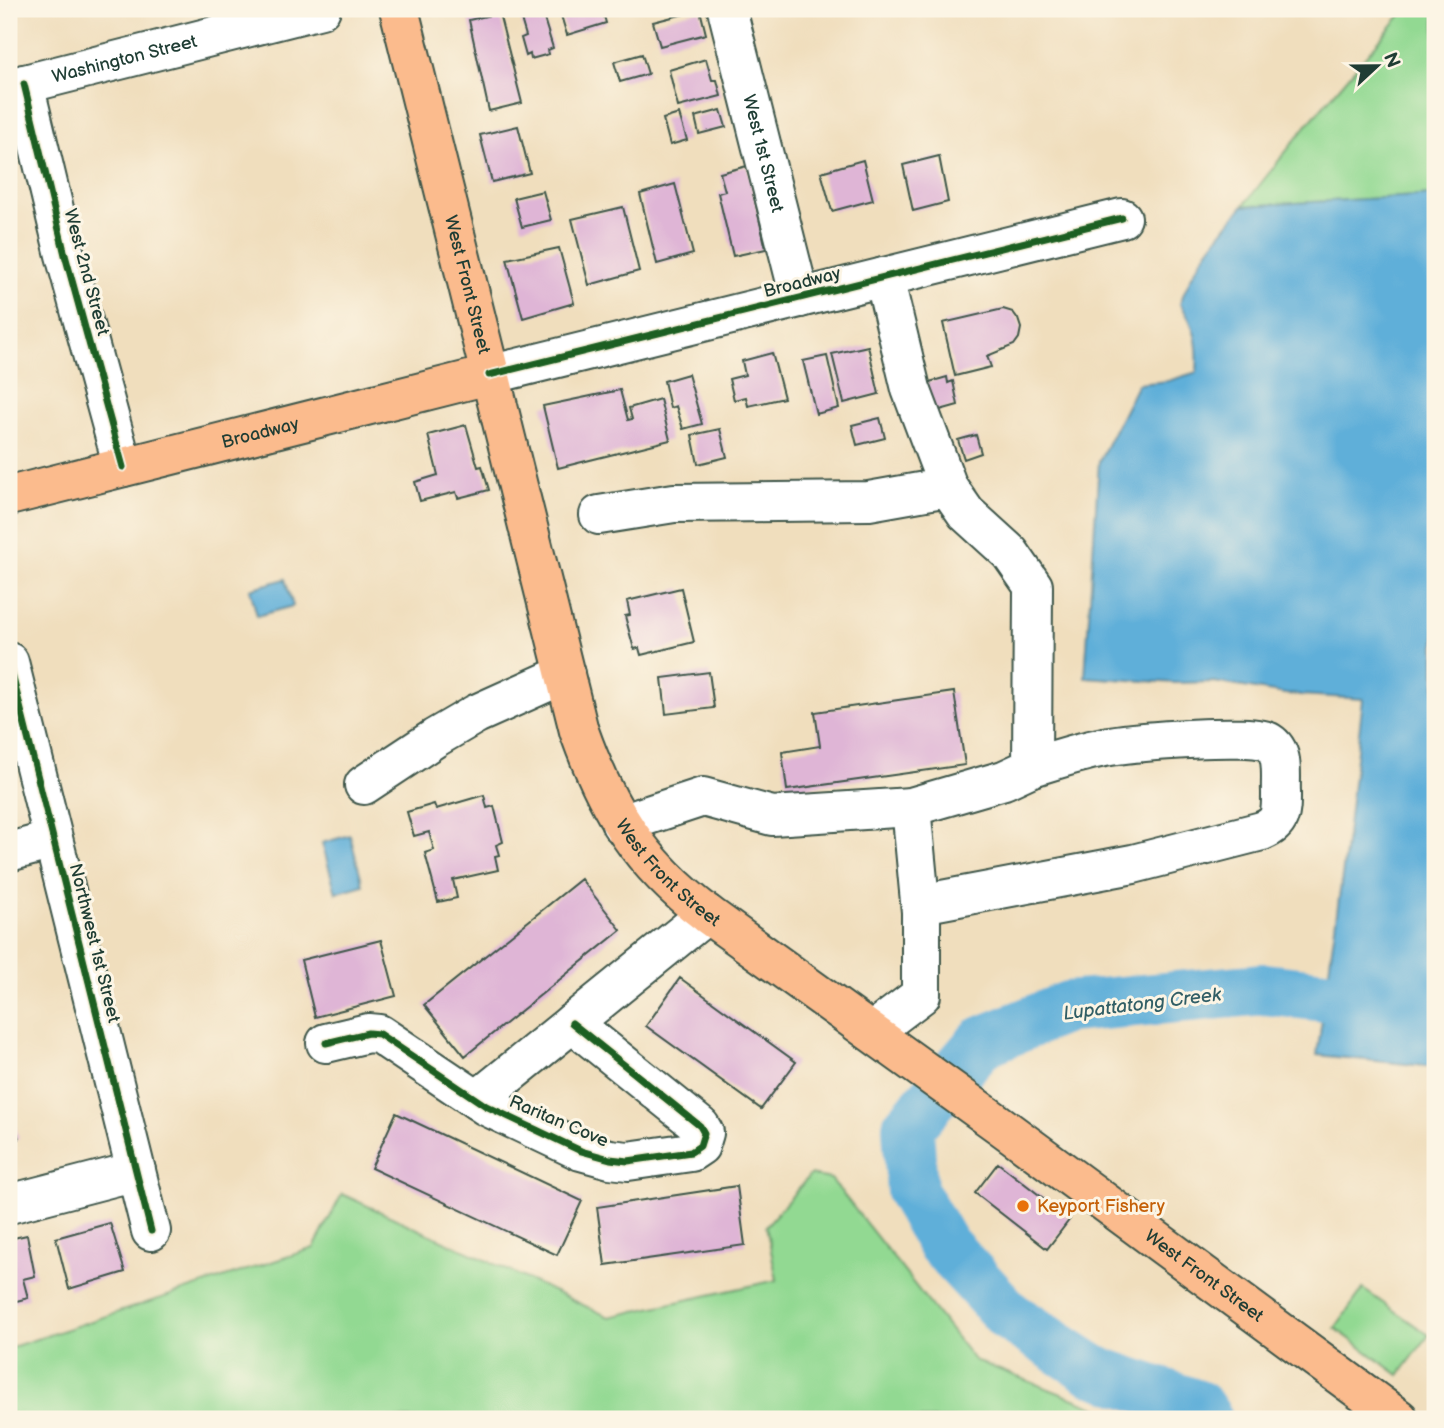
<svg xmlns="http://www.w3.org/2000/svg" width="1444" height="1428" font-family="'Balsamiq Sans',sans-serif">
  <style>
    .green { fill: #92d992; stroke: #588b63; stroke-width: 2 }
    .water { fill: #5eafd9; stroke: #3e7686; stroke-width: 2 }
    .lines { fill: none; stroke-linecap: round; stroke-linejoin: round }
    .river { stroke: #5eafd9; stroke-width: 52 }
    .building { fill: #dfb5d6 }
    .minor-casing { stroke: #3e5549; stroke-width: 42 }
    .major-casing { stroke: #3e5549; stroke-width: 42 }
    .minor { stroke: #fff; stroke-width: 38 }
    .major { stroke: #fbbb8d; stroke-width: 38 }
    .cycleway-casing { stroke: #fcf5e5; stroke-width: 11 }
    .cycleway { stroke: #1b5e20; stroke-width: 7 }
    .food-dot { fill: #e8710a; stroke: #fcf5e5; stroke-width: 2.5 }
    .labels { text-anchor: middle; stroke-width: 6; stroke-linejoin: round; paint-order: stroke }
    .street-label { font-size: 18px; fill: #1f3d34; stroke: #fcf5e5 }
    .food-label { font-size: 18px; fill: #c56008; stroke: #fcf5e5; text-anchor: start }
    .water-label { font-size: 19px; font-style: italic; fill: #325f66; stroke: #fcf5e5 }
  </style>
  <rect width="100%" height="100%" fill="#fcf5e5"/>
  <filter id="ink" filterUnits="userSpaceOnUse"><feTurbulence type="fractalNoise" baseFrequency=".0143" numOctaves="2"/><feDisplacementMap in="SourceGraphic" scale="14" xChannelSelector="R" yChannelSelector="G"/><feConvolveMatrix kernelMatrix="1 2 1 2 8 2 1 2 1" color-interpolation-filters="sRGB"/></filter>
  <filter id="wash" filterUnits="userSpaceOnUse"><feTurbulence type="fractalNoise" baseFrequency=".00686" numOctaves="4" result="noise"/><feDisplacementMap in="SourceGraphic" scale="28" xChannelSelector="R" yChannelSelector="G"/><feGaussianBlur stdDeviation="1.57" result="paint"/><feColorMatrix in="noise" values="0 0 0 0 0 0 0 0 0 0 0 0 0 0 0 0 0 1.4 0 .05"/><feComposite in="paint" operator="in"/></filter>
  <g filter="url(#wash)">
    <rect width="100%" height="100%" fill="#f0debd"/>
    <!-- green -->
    <path class="green" d="M1406 9H1435V195L1243 206 1307 125Z
      M810 1175 831 1179 974 1360 1126 1419H9V1348L314 1248 342 1194 609 1317 777 1280 766 1226Z
      M1363 1289 1429 1335 1399 1375 1335 1328Z"/>
    <!-- water -->
    <path class="water" d="M1435 195V1067L1317 1055 1342 877 1363 699 1285 694 1214 682 1176 683 1085 677 1099 461 1138 384 1168 381 1197 372C1199 346 1196 326 1180 304 1192 266 1218 236 1243 206Z
      M285 579 293 606 257 616 250 589Z
      M350 835 363 885 336 893 322 843Z"/>
    <g class="lines">
      <!-- river -->
      <path class="river" d="M1207 1419 1198 1406 1094 1371 1009 1316 942 1243 912 1191 908 1127 982 1042 1068 1007 1264 989 1325 996"/>
    </g>
    <g id="blocks">
      <!-- building -->
      <path class="building" d="M518 9H541L553 48 548 50 549 54 531 59 530 54 526 56 521 38 526 36Z
        M559 9H602L606 23 567 35Z
        M700 10 706 34 660 46 653 22Z
        M499 13 522 103 489 111 469 20Z
        M642 54 648 74 620 82 614 62Z
        M706 59 712 80H717L721 96 678 107 669 70Z
        M721 110 726 127 699 134 695 117Z
        M679 114 687 140 670 145 663 119Z
        M518 126 530 173 492 182 480 135Z
        M939 156 948 202 913 211 903 165Z
        M863 160 873 200 832 211 821 172Z
        M747 166 766 249 733 256 718 193 725 191 720 173Z
        M675 184 693 254 657 264 640 194Z
        M543 191 551 220 522 227 514 198Z
        M623 207 639 271 589 285 572 219Z
        M559 248 574 303 523 318 507 259Z
        M1003 309 1013 312 1018 319 1021 328 1019 338 1014 345 987 356 991 367 955 376 943 323Z
        M868 346 879 394 844 403 832 354Z
        M772 353 784 398 748 406 746 397 734 400 729 379 745 375 742 361Z
        M827 356 839 408 816 414 803 361Z
        M688 374 702 424 683 429 676 406 670 408 664 381Z
        M947 377 948 383 953 381 958 405 933 412 926 383Z
        M620 390 628 420 632 419 629 408 660 399 670 440 558 468 543 406Z
        M880 418 885 438 857 445 852 425Z
        M466 425 478 467 482 466 489 490 458 498 456 492 420 501 415 482 438 475 428 435Z
        M720 429 727 457 698 464 692 435Z
        M976 435 981 453 964 459 958 440Z
        M681 588 694 642 641 655 639 648 634 649 625 616 630 615 627 601Z
        M709 672 714 708 666 714 662 678Z
        M954 692 965 765 787 790 782 752 820 746 815 712Z
        M484 795 487 808 494 806 503 842 496 845 499 855 495 856 498 870 453 880 457 898 438 902 425 853 434 850 429 832 414 836 407 812 434 804 436 809Z
        M581 879 621 930 465 1056 424 1005Z
        M381 940 396 996 315 1017 301 960Z
        M680 978 796 1062 761 1109 646 1026Z
        M9 1105 19 1139 9 1141Z
        M396 1113 582 1201 557 1255 371 1168Z
        M998 1163 1070 1219 1047 1249 975 1193Z
        M737 1186 745 1245 605 1265 597 1207Z
        M110 1223 125 1272 69 1289 56 1238Z
        M27 1235 35 1276 23 1279 28 1298 9 1303V1239Z"/>
    </g>
  </g>
  <g filter="url(#ink)">
    <use href="#blocks" fill-opacity="0" stroke="#3e5549" stroke-width="2"/>
    <g class="lines">
      <defs>
        <g id="minor">
          <path id="s1" d="M727 9 800 298"/>
          <path d="M24 84 65 255 123 467"/>
          <path id="s2" d="M9 88 321 9"/>
          <path d="M489 375 1122 218"/>
          <path d="M599 515 674 503 869 501 948 487"/>
          <path d="M9 662 151 1231"/>
          <path d="M364 785 435 738 476 714 565 674"/>
          <path d="M621 824 703 797 772 816 911 807 1004 780 1032 767 1033 586 1010 553 966 513 948 487 911 389 884 277"/>
          <path d="M9 852 53 840"/>
          <path d="M921 904 1133 864 1262 831C1282 823 1281 812 1281 792 1280 776 1285 752 1269 742 1254 732 1134 742 1110 746 1084 750 1058 759 1032 767"/>
          <path d="M872 1032 921 995V912L911 807"/>
          <path d="M326 1043 368 1033 379 1034 486 1106 581 1151 610 1159 628 1161 691 1152 700 1146 704 1133 700 1126 572 1023"/>
          <path d="M477 1100 707 914"/>
          <path d="M9 1204 136 1171"/>
        </g>
        <g id="major">
          <path id="s3" d="M399 9 579 731C607 810 640 863 707 914L1004 1128 1399 1419"/>
          <path id="s4" d="M9 496 489 375"/>
        </g>
      </defs>
      <!-- minor casing -->
      <use href="#minor" class="minor-casing"/>
      <!-- major casing -->
      <use href="#major" class="major-casing"/>
      <!-- minor -->
      <use href="#minor" class="minor"/>
      <!-- major -->
      <use href="#major" class="major"/>
      <defs>
        <path id="cycleway" d="M24 84 65 255 123 467
          M489 375 1122 218
          M9 662 151 1231
          M326 1043 368 1033 379 1034 486 1106 581 1151 610 1159 628 1161 691 1152 700 1146 704 1133 700 1126 572 1023"/>
      </defs>
      <!-- cycleway casing -->
      <use href="#cycleway" class="cycleway-casing"/>
      <!-- cycleway -->
      <use href="#cycleway" class="cycleway"/>
    </g>
  </g>
  <!-- markers -->
  <circle class="food-dot" cx="1023" cy="1206" r="7"/>
  <g class="labels">
    <!-- street labels -->
    <g class="street-label">
      <text dy="6" stroke="none"><textPath href="#s2" startOffset="119">Washington Street</textPath></text>
      <text dy="6" stroke="none"><textPath href="#s1" startOffset="149">West 1st Street</textPath></text>
      <text transform="translate(87 272) rotate(75)" y="6">West 2nd Street</text>
      <text transform="translate(802 282) rotate(-14)" y="6">Broadway</text>
      <text dy="6" stroke="none"><textPath href="#s3" startOffset="284">West Front Street</textPath></text>
      <text dy="6" stroke="none"><textPath href="#s4" startOffset="259">Broadway</textPath></text>
      <text dy="6" stroke="none"><textPath href="#s3" startOffset="914">West Front Street</textPath></text>
      <text transform="translate(95 943) rotate(76)" y="6">Northwest 1st Street</text>
      <text transform="translate(559 1121) rotate(23)" y="6">Raritan Cove</text>
      <text dy="6" stroke="none"><textPath href="#s3" startOffset="1586">West Front Street</textPath></text>
    </g>
    <!-- food labels -->
    <g class="food-label">
      <text x="1037" y="1212">Keyport Fishery</text>
    </g>
    <!-- water labels -->
    <g class="water-label">
      <text transform="translate(1142 1003) rotate(-7)" y="7">Lupattatong Creek</text>
    </g>
  </g>
  <!-- margin -->
  <rect width="1444" height="1428" fill="none" stroke="#fcf5e5" stroke-width="35"/>
  <!-- north arrow -->
  <g transform="translate(1377 66) rotate(68)" stroke="#fcf5e5" stroke-width="5" paint-order="stroke">
  <path d="M0-5L12 26L0 18L-12 26Z" fill="#1f3d34"/>
  <text y="-10" font-size="19" font-weight="bold" text-anchor="middle" fill="#1f3d34">N</text>
  </g>
</svg>
